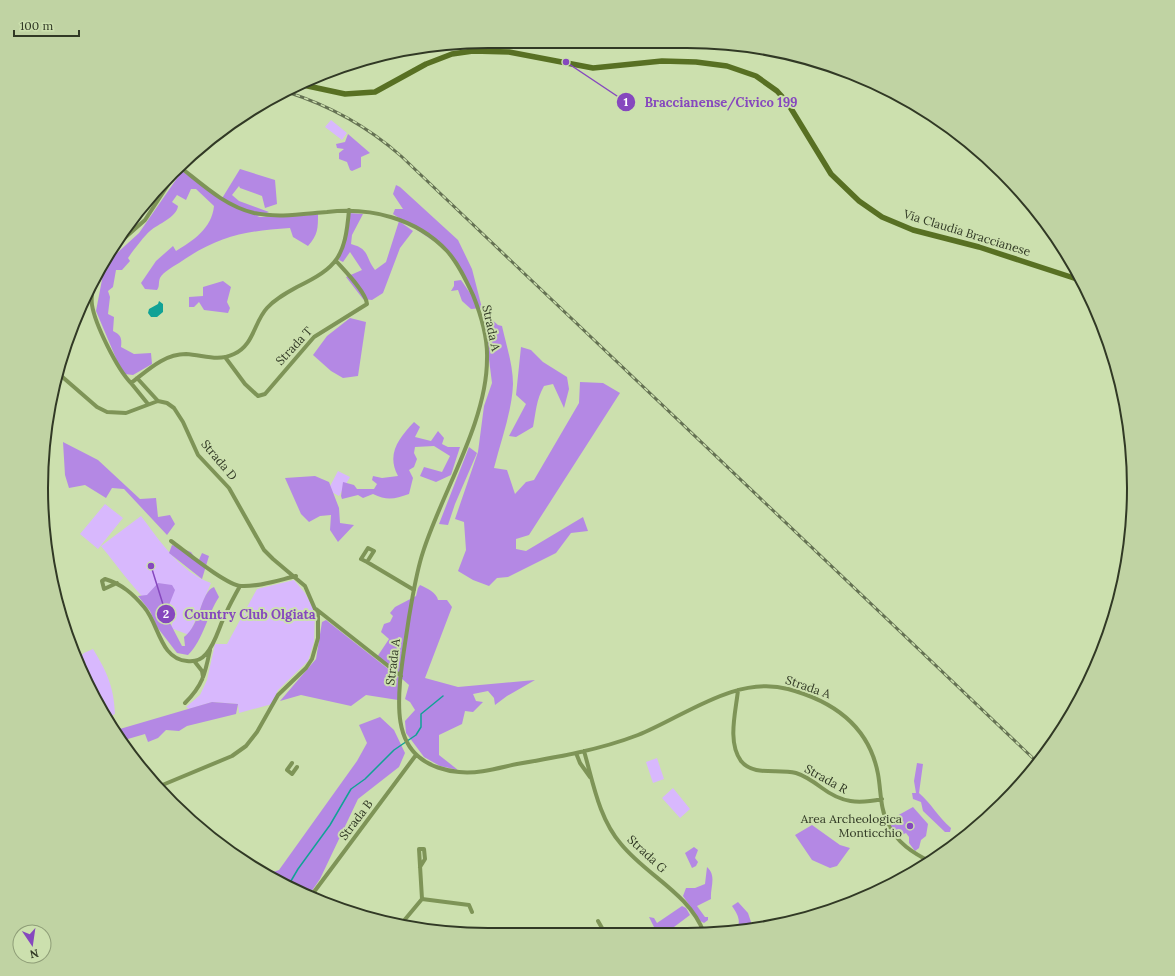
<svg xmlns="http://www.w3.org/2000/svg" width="1175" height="976" font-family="Lora,serif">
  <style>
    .green { fill: #d8b8fd }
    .forest { fill: #b488e4 }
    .water { fill: #11a296 }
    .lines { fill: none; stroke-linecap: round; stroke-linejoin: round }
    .stream { stroke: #11a296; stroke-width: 1.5 }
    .minor { stroke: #7e9457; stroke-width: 4 }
    .secondary { stroke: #587023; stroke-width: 5.5 }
    .rail-casing { stroke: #657253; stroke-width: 3 }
    .rail { stroke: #cce0ae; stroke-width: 1.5; stroke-dasharray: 4.5; stroke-linecap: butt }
    .poi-dot { fill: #8648be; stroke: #cce0ae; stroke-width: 1.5 }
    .labels { text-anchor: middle; stroke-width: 4; stroke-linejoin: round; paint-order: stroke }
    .street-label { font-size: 12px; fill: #313925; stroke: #cce0ae }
    .poi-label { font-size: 12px; fill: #313925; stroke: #cce0ae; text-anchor: end }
    .rim { fill: none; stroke: #313925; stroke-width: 2 }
    .leader { fill: none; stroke: #8648be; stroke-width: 1.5 }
    .callout-dot { fill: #8648be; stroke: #cce0ae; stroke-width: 1.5 }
    .mark-label { font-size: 12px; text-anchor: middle; font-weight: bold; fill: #fff }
    .callout-label { font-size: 13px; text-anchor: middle; font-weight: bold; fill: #8648be; stroke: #cce0ae; stroke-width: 4; stroke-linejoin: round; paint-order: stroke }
  </style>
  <rect width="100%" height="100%" fill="#cce0ae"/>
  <!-- green -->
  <path class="green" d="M331 120 347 133 342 140 325 127Z
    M338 471 350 477 339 496 328 490Z
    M105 504 123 518 98 549 80 534Z
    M141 516C160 541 180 572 211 583L189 635 171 628 173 620C150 613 117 565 101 546Z
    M294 580 305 593 315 612 314 642 308 661 278 690 272 704 239 713 238 704 212 702 189 709 186 707 200 695 207 680 215 644H227L257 589Z
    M93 649C107 672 114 687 115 714L106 718 76 661 84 653Z
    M657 758 664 779 653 783 646 762Z
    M673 788 690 809 680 818 662 798Z"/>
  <!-- forest -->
  <path class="forest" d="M348 134 370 153 361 157V167L352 171 350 170 347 162 339 159V153L344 149 337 148 336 144 345 142Z
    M240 169 275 180 277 204 265 208 262 196 240 188 239 186 232 195 239 201 269 212 257 217 302 216 318 214C318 228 318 235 308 246L293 237 290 228C244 231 218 236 179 263 174 266 163 272 160 278 158 283 160 286 157 290L145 289 141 283 156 261 173 246 176 251C193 241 212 228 214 206L196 189H191L186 200 177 195 172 202 178 206C177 217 158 224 150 231 145 235 132 252 128 258L130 261 122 270H116L113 287 108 291 110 297 108 314 114 317 113 331C121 335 122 338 121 347L134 354 151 353 152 364 133 375 125 374 118 363 96 311 105 264 139 233 182 171 221 200Z
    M396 185 400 187 458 240 472 269 482 308 471 309 462 301 458 290 451 291 454 286V281L461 280 470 293 473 291 450 252 393 214 395 209H403L393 194Z
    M349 213 363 214 352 235 351 244C370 249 365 257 375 270L386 262 399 221 413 231 400 248 383 293 372 300 363 299 346 277 362 270 350 252 343 262 339 260Z
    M223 281 231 287 227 302 230 308 228 313 204 310 199 302 194 307H189V297L203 296V287Z
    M483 312 498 325 502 326C506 344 513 365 513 384 512 412 501 440 494 468L507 470 515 494 526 482 534 480 579 403 580 382 603 383 620 393 529 535 516 539V549L526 551 583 517 588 531 571 533 556 553 508 577 497 578 489 586 473 580 458 571 466 550 464 522 455 519 478 452 484 406 492 383Z
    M350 318 366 322 358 376 343 378 331 371 313 355 327 336Z
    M521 347 531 350 543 362 567 377 569 389 564 408 553 384 544 386C536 400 536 412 533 427L516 437 509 436 526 404 516 395Z
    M414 422 420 427 415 437 431 441 438 431 444 438 442 444 448 447H460L451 475 436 482 420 476 424 467 442 472 450 456 434 446 415 447 414 453 417 459 414 467 409 470 413 478 409 494C395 499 387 501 373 494L363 498 358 495 342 499 341 496 343 482 354 485 357 489H374L377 484 372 480 373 476 382 478 398 476C386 454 399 438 414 422Z
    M63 442 98 460 140 499 156 498 158 517 170 515 175 524 167 535 124 489 112 488 106 498 85 485 69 488 65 475Z
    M469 447 477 453 455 504 448 525 439 524Z
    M315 476 329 482 339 508 340 523 354 525 338 542 330 530 331 515 320 516 309 522 301 514 285 478Z
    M172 545 191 552 198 562 202 553 209 556 202 579 169 553Z
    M158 583 172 585 175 590 167 610 161 618 170 623 182 646H185L184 637C201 625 200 592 214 587L219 597C207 615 204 639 188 655L177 653 157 627 150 611 138 596 147 595Z
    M420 585C427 588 437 593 438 600H447L452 607 425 678 458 687 535 680 507 696 495 705 494 698 488 691 473 694 476 701 483 702 473 712 465 711 462 724 439 735V755L458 770 440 766 424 757 406 733 405 721 415 710 410 702 405 699 409 685 377 657 389 639 381 632 384 624 390 622 393 616 390 613 395 607 416 596 418 588Z
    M326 620 401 679 398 700 366 695 351 706 301 695 280 701 316 659 322 622Z
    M212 702 238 704 236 714 187 726 179 731 166 730 158 738 148 742 145 734 121 741 113 731Z
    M380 717 394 730 405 753 399 767 358 799 320 879 309 895 264 875 279 870 357 761 367 743 359 725Z
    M917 763 923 764 919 793C931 803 938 817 951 828L950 832H945L923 811 921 802 913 799 912 793H916L914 781Z
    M913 807 928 824 926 836 921 840 919 848 915 851 909 843V837L906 833 897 837 890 828 895 817Z
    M812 825 840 845 850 848 837 866 830 868 812 860 795 835Z
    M694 847 698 850 695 858 698 862 696 866 692 868 685 853Z
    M707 867C717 876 710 887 711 899L697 906 705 917H708V920L704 923 700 921 683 896 686 888H695L705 884Z
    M738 902 748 913 753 928 737 930C741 920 738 915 732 906Z
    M682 906 686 908 690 915 670 930 667 935H649L654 927 649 917 654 918 657 923Z"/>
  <!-- water -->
  <path class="water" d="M159 301 163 304V312L157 317H151L148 313 149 309 158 304Z"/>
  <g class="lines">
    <!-- stream -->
    <path class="stream" d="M288 886 298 869 330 825 351 789 365 779 394 750 416 735 421 727V714L443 696"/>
    <!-- minor -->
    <path class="minor" d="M180 167C203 185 225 206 254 213 278 218 302 214 327 212 370 207 416 218 447 251 458 263 466 280 473 295 481 315 488 337 487 359 487 422 442 492 423 552 416 573 413 595 409 617 406 638 402 660 400 682 398 707 397 739 419 757 429 766 446 771 459 772 479 774 498 768 517 764 558 757 599 750 638 735 685 716 736 675 788 689 833 701 869 726 878 774 881 790 880 809 888 824 897 843 913 853 931 862
      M111 250 145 220 179 168
      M93 286C92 292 91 299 92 305 95 324 117 369 131 383 148 370 164 354 186 354 204 355 217 362 234 354 254 345 254 322 267 308 275 299 286 293 297 287 338 267 345 257 349 210
      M225 357 245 384 258 396 265 394 314 337 367 304C366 292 344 270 336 261
      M59 374 97 407 107 412 126 413 158 401 167 403 174 408 183 422 198 455 229 488 264 550 273 559 305 586 318 616V638L312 659 306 668 278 695 257 732 246 746 232 756 160 786
      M137 378 158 401
      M131 383 148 404
      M171 541C185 551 226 585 241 586 259 587 279 580 296 576
      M367 562 361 559 368 548 374 551 367 562 414 590
      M117 583 104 589 102 581 105 579C122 584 133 594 144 607 159 624 160 659 187 661 195 662 201 660 206 654 216 643 219 626 226 613 230 604 235 595 240 586
      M316 609 401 676
      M195 662 202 671 203 677
      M738 690C736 711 727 742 741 761 754 777 778 768 796 773 806 776 814 782 822 788 842 803 858 804 882 799
      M185 703C203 685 205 674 210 650
      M584 751C593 782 599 819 621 844 647 876 689 893 704 933
      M576 753 580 763 590 777
      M292 763 287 770 292 774 297 767
      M420 867 425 859 424 849H419L422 899 469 905 472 912
      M311 896 416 755
      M598 921 606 935
      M402 923 422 899"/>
    <!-- secondary -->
    <path class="secondary" d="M303 85 345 94 375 92 426 64 452 54 473 51 509 52 593 68 662 61 696 62 727 66 756 76 777 91 787 102 831 174 859 201 882 217 913 230 979 247 1080 280"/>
    <defs>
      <path id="rail" d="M287 92C331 106 367 126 401 156L1037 762"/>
    </defs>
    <!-- rail casing -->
    <use href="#rail" class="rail-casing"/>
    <!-- rail -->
    <use href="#rail" class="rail"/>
  </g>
  <!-- markers -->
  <circle class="poi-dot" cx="910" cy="826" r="4"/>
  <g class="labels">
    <!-- street labels -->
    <g class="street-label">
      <text transform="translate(967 233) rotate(17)" y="4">Via Claudia Braccianese</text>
      <text transform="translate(491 328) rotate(78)" y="4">Strada A</text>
      <text transform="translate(294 346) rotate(-47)" y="4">Strada T</text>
      <text transform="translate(219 460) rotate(50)" y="4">Strada D</text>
      <text transform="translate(393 662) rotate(-83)" y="4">Strada A</text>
      <text transform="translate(808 687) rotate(19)" y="4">Strada A</text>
      <text transform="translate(826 779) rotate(29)" y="4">Strada R</text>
      <text transform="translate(356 820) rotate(-53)" y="4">Strada B</text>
      <text transform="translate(647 854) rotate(43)" y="4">Strada G</text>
    </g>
    <!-- poi labels -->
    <g class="poi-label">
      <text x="902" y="823">Area Archeologica<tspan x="902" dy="14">Monticchio</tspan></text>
    </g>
  </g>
  <!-- crop -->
  <path d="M0 0H1175V976H0ZM488 48H687A440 440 0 0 1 1127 488V488A440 440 0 0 1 687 928H488A440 440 0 0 1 48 488V488A440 440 0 0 1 488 48Z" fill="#c0d3a3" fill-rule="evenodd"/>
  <path class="rim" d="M488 48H687A440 440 0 0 1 1127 488V488A440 440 0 0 1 687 928H488A440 440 0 0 1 48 488V488A440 440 0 0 1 488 48Z"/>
  <!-- callouts -->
  <path class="leader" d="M566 62L626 102M151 566L166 614"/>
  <g class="callout-dot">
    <circle cx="566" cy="62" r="4"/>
    <circle cx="151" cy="566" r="4"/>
    <circle cx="626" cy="102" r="10"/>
    <circle cx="166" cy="614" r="10"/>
  </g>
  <g class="mark-label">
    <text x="626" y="106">1</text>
    <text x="166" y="618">2</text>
  </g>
  <g class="callout-label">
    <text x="721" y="107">Braccianense/Civico 199</text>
    <text x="250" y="619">Country Club Olgiata</text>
  </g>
  <!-- north arrow -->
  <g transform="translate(32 944) rotate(167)"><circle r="19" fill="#cce0ae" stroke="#8e9d77"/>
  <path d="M0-3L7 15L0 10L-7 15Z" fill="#8648be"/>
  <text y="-6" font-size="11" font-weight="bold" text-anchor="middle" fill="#313925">N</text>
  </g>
  <!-- scale -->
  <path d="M14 30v6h65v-6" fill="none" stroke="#313925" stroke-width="2"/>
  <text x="20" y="30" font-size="12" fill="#313925" stroke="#cce0ae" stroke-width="3" paint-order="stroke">100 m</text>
</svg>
